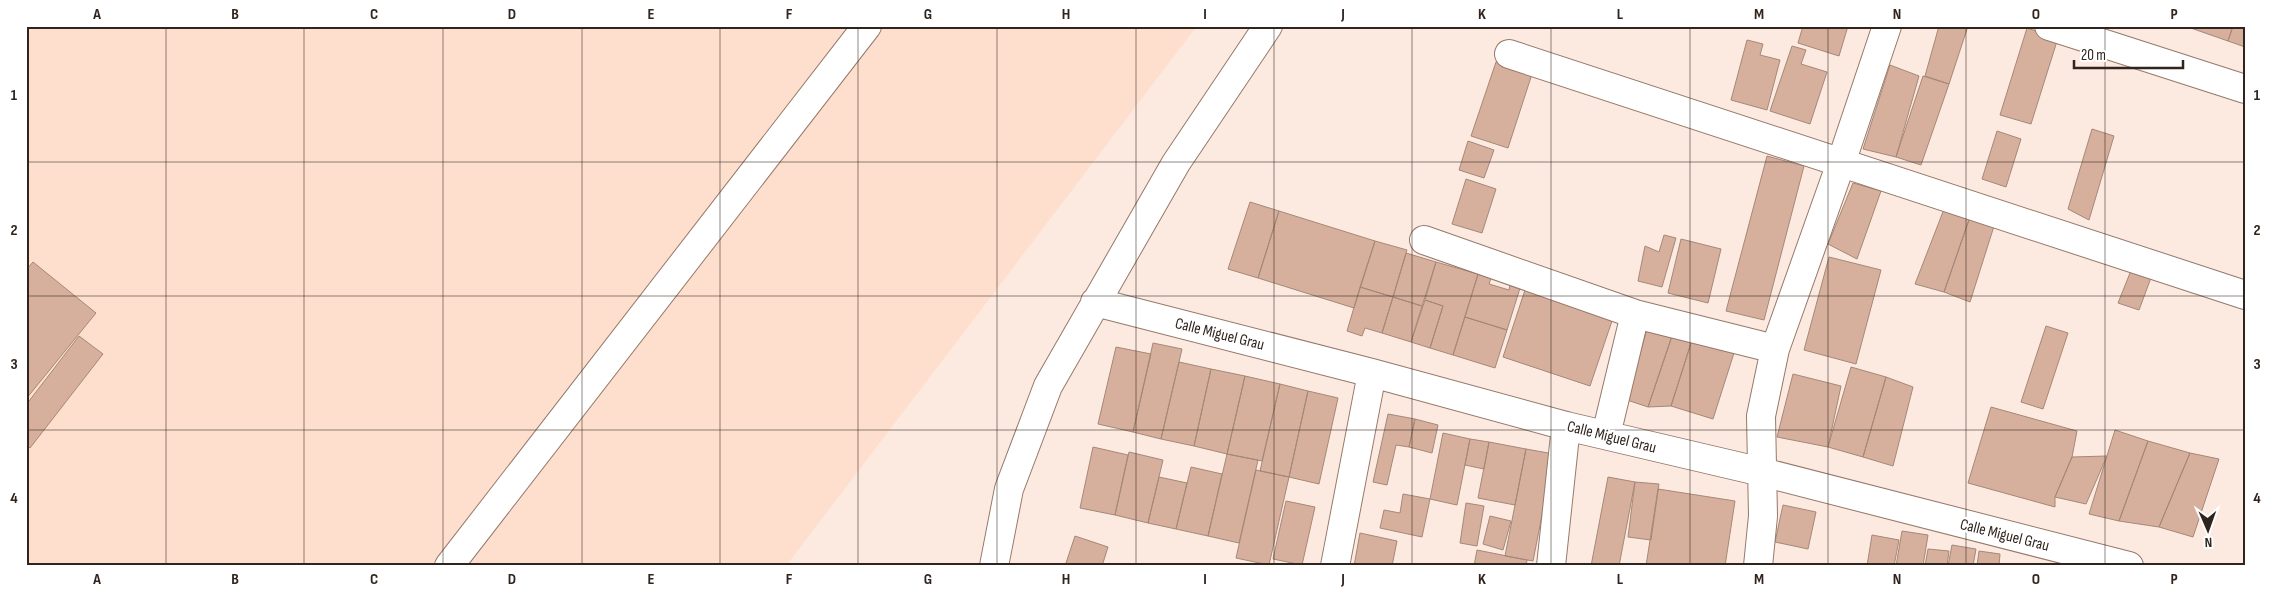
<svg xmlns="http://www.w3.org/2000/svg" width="2271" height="592" font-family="'Sofia Sans Condensed',sans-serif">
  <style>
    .built { fill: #fedfce }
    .building { fill: #d6b09c; stroke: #a58878 }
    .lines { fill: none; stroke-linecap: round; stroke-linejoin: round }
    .minor-casing { stroke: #95796a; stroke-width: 30 }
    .minor { stroke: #fff; stroke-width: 28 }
    .grid { fill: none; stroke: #30241e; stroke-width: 1; stroke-opacity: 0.55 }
    .labels { text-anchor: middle; stroke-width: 5; stroke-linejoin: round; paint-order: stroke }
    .street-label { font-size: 16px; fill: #30241e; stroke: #fff }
    .neatline { fill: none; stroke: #30241e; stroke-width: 2 }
    .grid-label { font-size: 16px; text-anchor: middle; font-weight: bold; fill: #30241e }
  </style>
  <rect width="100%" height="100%" fill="#fce9df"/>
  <!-- built -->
  <path class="built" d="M26 26H1197L786 566H26Z"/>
  <!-- building -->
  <path class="building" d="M1803 26H1848L1839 56 1798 43Z
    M1939 26H1968L1949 84 1925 76Z
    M2185 26H2233L2228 41Z
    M2233 26H2245V47L2228 41Z
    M2027 28 2058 38 2031 124 2000 115Z
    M1747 40 1763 44 1760 55 1780 60 1767 110 1731 100Z
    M1792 46 1806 50 1801 64 1827 72 1810 124 1770 111Z
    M1496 62 1532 74 1508 148 1471 136Z
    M1890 65 1919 76 1896 157 1863 149Z
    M1923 76 1949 84 1921 165 1896 157Z
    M2092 129 2114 136 2089 220 2068 209Z
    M1997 131 2021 139 2006 187 1982 179Z
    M1468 141 1494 150 1484 178 1459 170Z
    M1767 156 1804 166 1764 320 1726 311Z
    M1466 179 1496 189 1482 233 1452 224Z
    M1853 183 1881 191 1857 259 1828 244Z
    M1250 202 1279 211 1258 278 1228 269Z
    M1946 204 1971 214 1944 292 1915 284Z
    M1279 211 1375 241 1354 308 1258 278Z
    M1971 214 1995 223 1970 302 1944 292Z
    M1664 235 1676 238 1662 287 1638 281 1645 246 1659 252Z
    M1681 239 1721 249 1708 303 1668 293Z
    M1375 241 1407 250 1393 297 1360 287Z
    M1406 253 1436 262 1422 306 1393 297Z
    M1829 257 1881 270 1856 364 1804 350Z
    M33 262 96 313 26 399V270Z
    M1436 262 1478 274 1453 355 1430 348 1443 306 1425 300Z
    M1480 268 1493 272 1489 284 1509 290 1510 285 1520 288 1507 330 1465 317Z
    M2132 268 2152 275 2139 310 2118 303Z
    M1360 287 1393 297 1382 333 1365 328 1362 336 1347 331Z
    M1525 290 1613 318 1590 386 1503 357Z
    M1393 297 1422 306 1411 342 1382 333Z
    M1425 300 1443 306 1430 348 1411 342Z
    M1465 317 1507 330 1495 368 1453 355Z
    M2046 326 2068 333 2043 409 2021 402Z
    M1647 329 1672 336 1648 407 1627 400Z
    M79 336 103 354 30 448 26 445V405Z
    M1672 336 1692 340 1671 406 1648 407Z
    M1692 340 1734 353 1713 419 1671 406Z
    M1153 343 1182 349 1161 439 1133 432Z
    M1116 347 1151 354 1133 432 1098 424Z
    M1179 362 1211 369 1194 446 1161 439Z
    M1851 367 1886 377 1863 457 1828 447Z
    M1211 369 1245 376 1227 454 1194 446Z
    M1793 374 1841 386 1828 447 1777 437Z
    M1245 376 1280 384 1262 461 1227 454Z
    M1886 377 1913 387 1893 466 1863 457Z
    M1280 384 1308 391 1289 477 1260 471Z
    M1308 391 1338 398 1319 484 1289 477Z
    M1991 407 2077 431 2072 457 2055 497V507L1968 483Z
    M1388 414 1415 419 1409 447 1396 445 1387 485 1373 482Z
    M1415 419 1438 425 1432 453 1409 447Z
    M2115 430 2148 441 2119 521 2089 514Z
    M1443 433 1470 439 1457 505 1430 499Z
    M1470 439 1489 442 1484 469 1465 465Z
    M2148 441 2190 453 2159 527 2119 521Z
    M1489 442 1526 449 1515 505 1478 498Z
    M1093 447 1128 455 1115 515 1080 508Z
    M1526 449 1554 454 1533 561 1505 556Z
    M1129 452 1163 460 1148 523 1115 515Z
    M2190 453 2219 459 2193 537 2159 527Z
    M1227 454 1258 460 1239 543 1208 536Z
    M2107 456 2086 504 2055 497 2072 457Z
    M1191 467 1222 474 1208 536 1176 529Z
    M1256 470 1289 477 1269 565 1236 558Z
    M1159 477 1187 483 1176 529 1148 523Z
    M1608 477 1635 482 1619 566H1591Z
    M1635 482 1659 484 1651 540 1628 537Z
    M1658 489 1735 501 1725 566H1646Z
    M1403 494 1430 499 1422 537 1380 528 1384 510 1400 513Z
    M1286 501 1315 507 1302 565 1273 559Z
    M1466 503 1484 506 1477 546 1460 543Z
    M1783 505 1816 512 1808 549 1775 542Z
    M1490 516 1511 521 1503 550 1483 544Z
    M1902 531 1928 535 1923 566H1896Z
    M1360 533 1397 541 1392 566H1354Z
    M1872 535 1899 540 1894 566H1867Z
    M1075 536 1108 547 1102 566H1065Z
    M1952 545 1976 549 1973 566H1948Z
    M1928 549 1949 551 1947 566H1925Z
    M1477 550 1527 560 1526 566H1474Z
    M1979 551 2000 554 1999 566H1977Z"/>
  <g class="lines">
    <defs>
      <path id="minor" d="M2049 26 2245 89
        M1509 54 2245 295
        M1424 240 1635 314 1775 349
        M1095 302 1372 373 1566 426 1762 472 2129 566
        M1606 435 1635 314
        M449 566 867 26
        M994 566 1009 489 1048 386 1176 163 1268 26
        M1335 566 1372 373
        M1551 566 1566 426
        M1758 566 1763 516 1761 416 1775 349 1841 163 1887 26"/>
    </defs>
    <!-- minor casing -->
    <use href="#minor" class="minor-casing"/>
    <!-- minor -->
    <use href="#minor" class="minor"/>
  </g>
  <!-- grid -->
  <path class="grid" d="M166 26V566M304 26V566M443 26V566M582 26V566M720 26V566M858 26V566M997 26V566M1136 26V566M1274 26V566M1412 26V566M1551 26V566M1690 26V566M1828 26V566M1966 26V566M2105 26V566M26 162H2245M26 296H2245M26 430H2245"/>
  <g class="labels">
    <!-- street labels -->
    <g class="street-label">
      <text transform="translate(1220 333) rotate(14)" y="6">Calle Miguel Grau</text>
      <text transform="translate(1612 436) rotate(14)" y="6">Calle Miguel Grau</text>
      <text transform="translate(2005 534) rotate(14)" y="6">Calle Miguel Grau</text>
    </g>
  </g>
  <!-- border -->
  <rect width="2271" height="592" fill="none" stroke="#ffffff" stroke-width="55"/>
  <!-- north arrow -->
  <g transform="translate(2208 530) rotate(178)" stroke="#ffffff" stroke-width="4" paint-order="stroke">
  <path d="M0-4L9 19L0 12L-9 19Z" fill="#30241e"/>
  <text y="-8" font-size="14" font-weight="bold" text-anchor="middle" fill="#30241e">N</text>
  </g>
  <!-- scale -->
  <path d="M2074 60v8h109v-8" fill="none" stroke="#30241e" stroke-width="2.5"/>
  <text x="2081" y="60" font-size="15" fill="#30241e" stroke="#ffffff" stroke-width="4" paint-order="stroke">20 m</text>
  <rect x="28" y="28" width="2216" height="536" class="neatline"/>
  <g class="grid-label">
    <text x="97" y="19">A</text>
    <text x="235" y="19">B</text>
    <text x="374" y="19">C</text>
    <text x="512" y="19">D</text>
    <text x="651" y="19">E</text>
    <text x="789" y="19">F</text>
    <text x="928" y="19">G</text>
    <text x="1066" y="19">H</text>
    <text x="1205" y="19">I</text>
    <text x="1343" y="19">J</text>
    <text x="1482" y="19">K</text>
    <text x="1620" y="19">L</text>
    <text x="1759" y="19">M</text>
    <text x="1897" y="19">N</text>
    <text x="2036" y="19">O</text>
    <text x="2174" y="19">P</text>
    <text x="14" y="100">1</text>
    <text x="2257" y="100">1</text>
    <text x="14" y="235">2</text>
    <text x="2257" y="235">2</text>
    <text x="14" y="369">3</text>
    <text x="2257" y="369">3</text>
    <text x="14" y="503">4</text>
    <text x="2257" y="503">4</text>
    <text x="97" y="584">A</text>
    <text x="235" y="584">B</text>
    <text x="374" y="584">C</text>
    <text x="512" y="584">D</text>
    <text x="651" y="584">E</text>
    <text x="789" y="584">F</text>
    <text x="928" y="584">G</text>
    <text x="1066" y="584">H</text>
    <text x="1205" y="584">I</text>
    <text x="1343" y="584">J</text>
    <text x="1482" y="584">K</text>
    <text x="1620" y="584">L</text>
    <text x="1759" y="584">M</text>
    <text x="1897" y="584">N</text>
    <text x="2036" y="584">O</text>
    <text x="2174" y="584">P</text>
  </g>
</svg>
